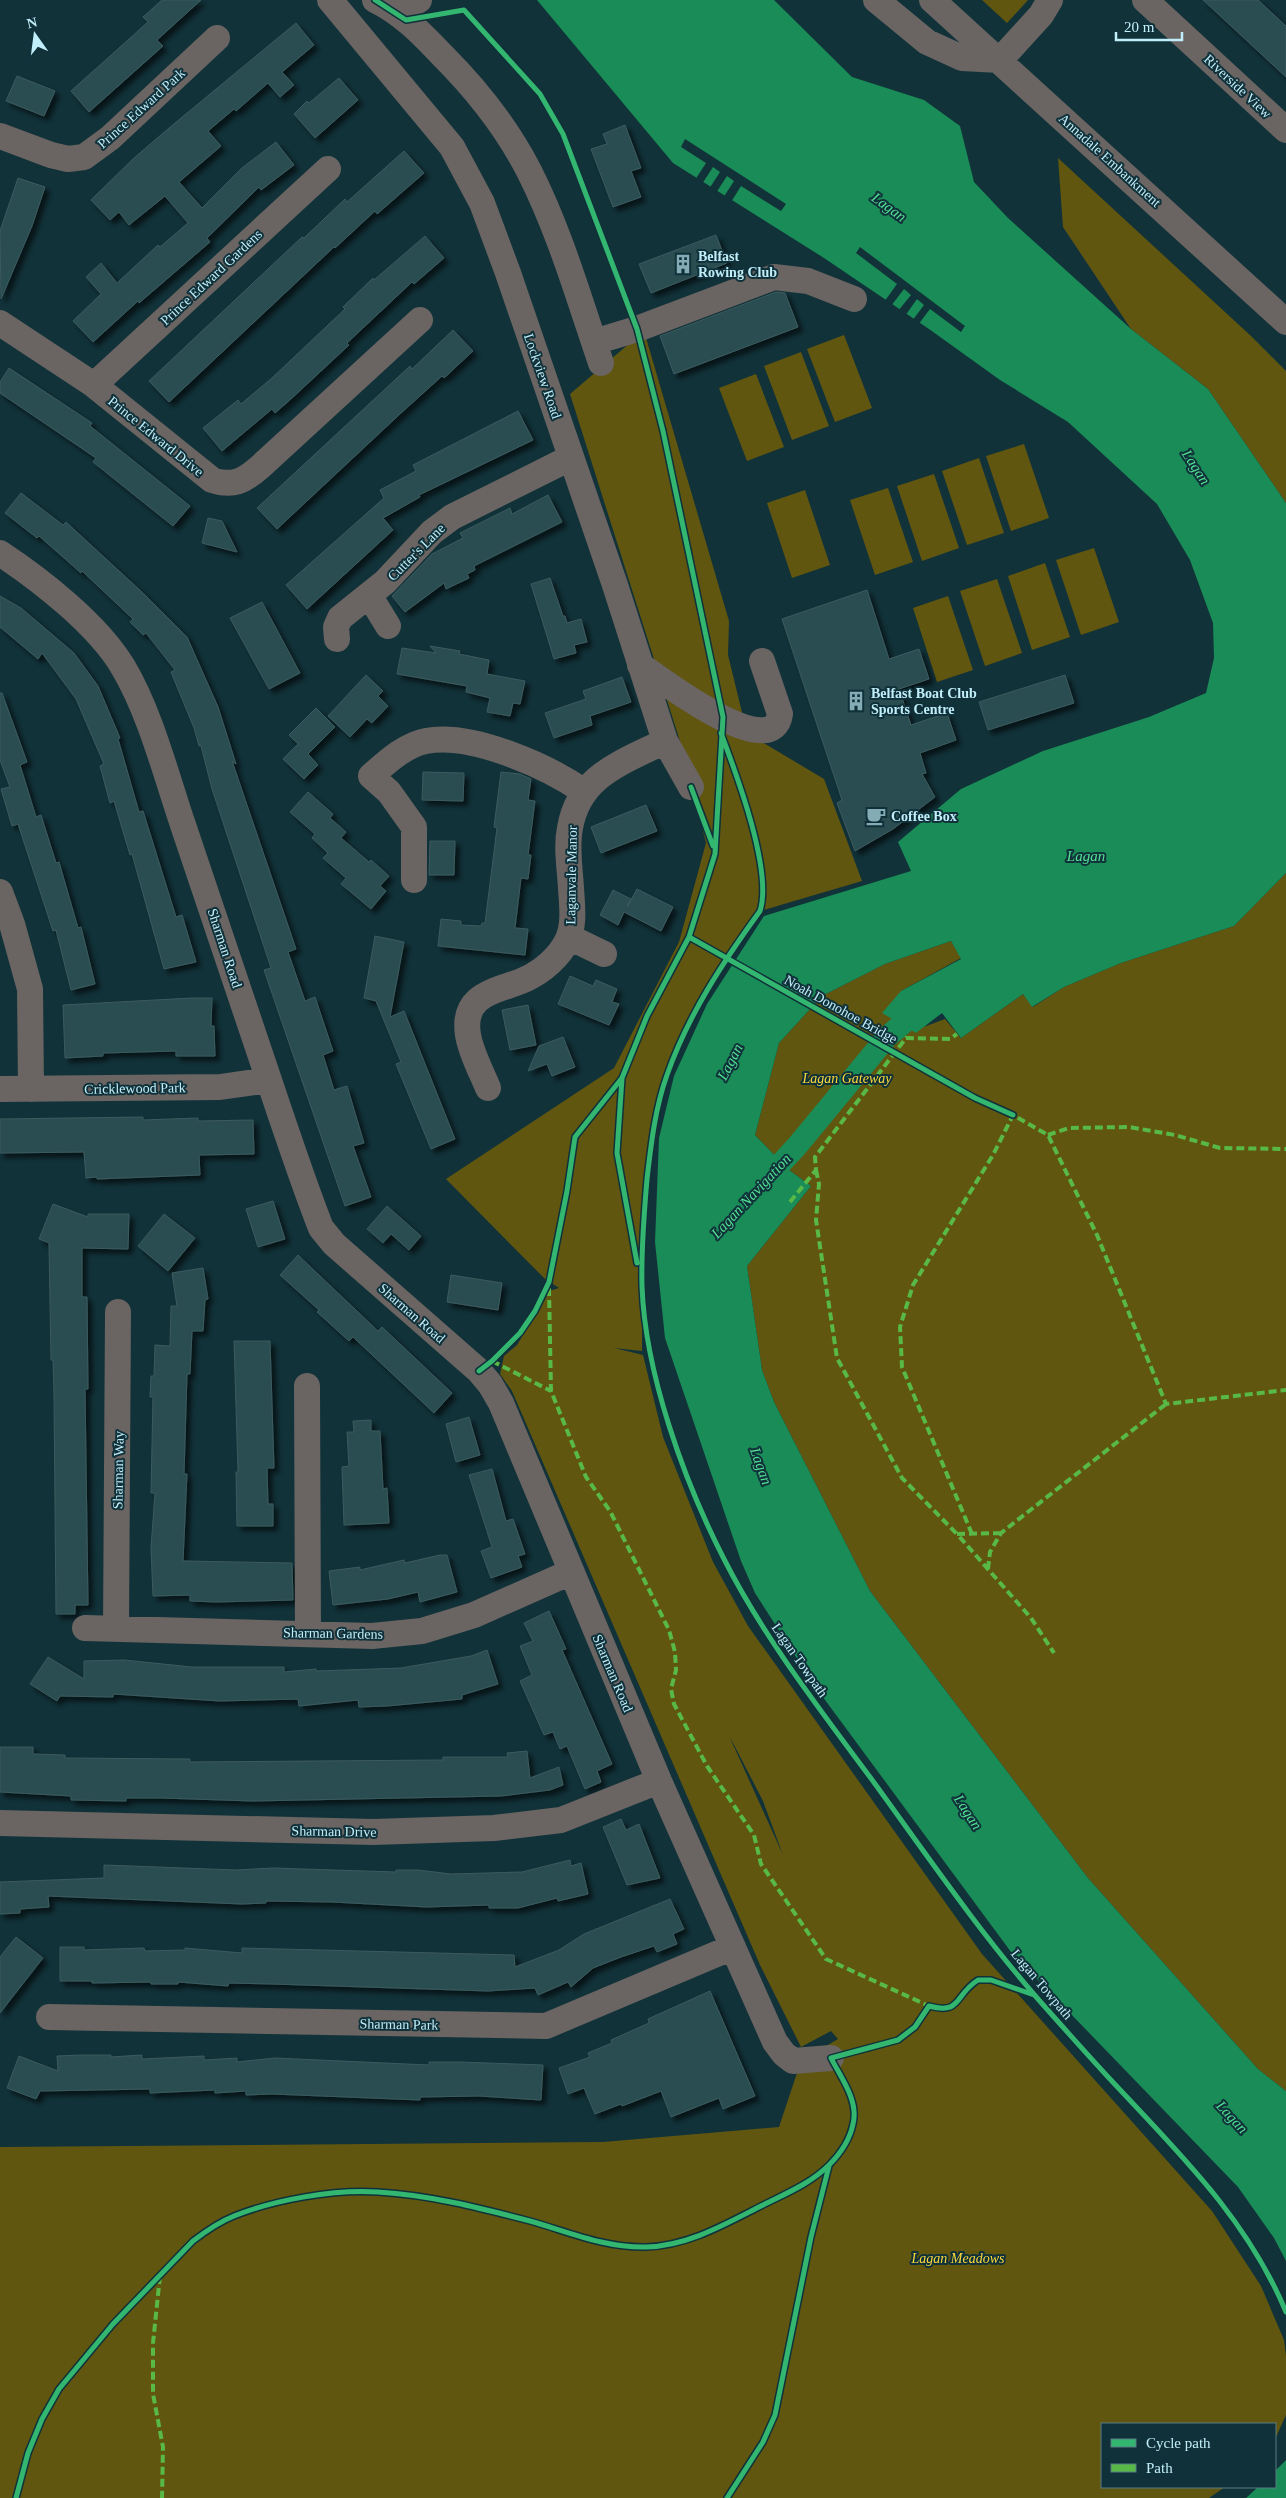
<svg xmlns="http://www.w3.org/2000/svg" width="1286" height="2498" font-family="'Times New Roman',serif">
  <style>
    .green { fill: #61560f; fill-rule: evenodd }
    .water { fill: #1a8c57 }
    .pier { fill: #113239 }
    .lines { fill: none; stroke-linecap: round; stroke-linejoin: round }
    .canal { stroke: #1a8c57; stroke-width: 22 }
    .building { fill: #2c4d51; stroke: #3b5b5e; filter: url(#shadow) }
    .minor { stroke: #6a6462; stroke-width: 26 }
    .quiet { stroke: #58b947; stroke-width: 4; stroke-dasharray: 8 4; stroke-linecap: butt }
    .cycleway-casing { stroke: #103139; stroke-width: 8 }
    .cycleway { stroke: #33b770; stroke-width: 5 }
    .labels { text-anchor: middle; stroke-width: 4; stroke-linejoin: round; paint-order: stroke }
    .street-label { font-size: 14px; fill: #c0eefa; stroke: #103139 }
    .poi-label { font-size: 14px; font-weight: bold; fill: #c0eefa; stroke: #103139; text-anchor: start }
    .park-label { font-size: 14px; font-style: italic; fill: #fad83d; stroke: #103139 }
    .water-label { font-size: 15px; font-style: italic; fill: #52e194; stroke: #103139 }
  </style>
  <defs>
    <filter id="shadow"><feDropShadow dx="4.5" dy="4.5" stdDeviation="2.5" flood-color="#0009"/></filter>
  </defs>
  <rect width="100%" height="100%" fill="#113239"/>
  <!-- green -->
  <path class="green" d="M982 0H1028L1007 23Z
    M1058 158 1251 336 1286 371V503L1208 389 1131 329 1063 227Z
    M644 331 729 621 728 655 747 733 824 779 862 881 760 911 735 945 688 1025 666 1076 643 1221 642 1351 614 1348 643 1355 663 1437 713 1562 748 1626 982 1954 1212 2211 1261 2286 1284 2340 1286 2356V2415L1275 2439V2424H1102V2487H1225L1209 2498H0V2147L603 2142 779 2127 801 2061 838 2039 831 2031 801 2047 760 1965 512 1391 500 1374 504 1356 517 1345 549 1291 559 1288 545 1279 446 1179 614 1068 679 942 706 843 685 757 570 394ZM731 1739 763 1801 783 1855 731 1740Z
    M844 335 872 408 835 422 807 349Z
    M801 352 829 426 792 440 764 366Z
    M756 374 784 447 747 461 719 388Z
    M1024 444 1049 518 1011 531 986 456Z
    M979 458 1004 533 967 545 942 471Z
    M934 474 959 548 922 561 897 486Z
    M888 488 913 562 875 575 850 500Z
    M805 490 830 565 792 578 767 503Z
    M1094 548 1119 622 1081 635 1056 560Z
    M1045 563 1070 637 1032 650 1008 576Z
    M997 579 1022 653 985 666 960 591Z
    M948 596 973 670 937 682 913 608Z
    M1286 873V2091L1258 2069 1088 1878 870 1591 774 1402 762 1370 747 1266 811 1186 789 1170 755 1135 779 1043 822 996 885 964 951 941 961 958 901 991 918 1029 945 1019 961 1038 1023 994 1033 1007 1064 987 1121 963 1234 926Z"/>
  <!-- water -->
  <path class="water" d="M537 0H774L852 77 924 100 960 126 974 182 1008 218 1131 329 1208 389 1286 503V873L1234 926 1121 963 1064 987 1032 1007 1023 994 961 1038 942 1013 916 1033 882 1013 901 991 961 959 951 941 885 964 822 996 779 1043 755 1135 789 1170 811 1186 747 1266 762 1370 774 1402 870 1591 1088 1878 1258 2069 1286 2091V2261L1274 2238 1238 2187 1011 1952 814 1685 755 1593 741 1561 665 1338 655 1242 659 1138 674 1076 707 1004 764 916 911 871 898 842 961 789 1043 751 1149 717 1206 693 1214 658 1213 623 1190 560 1157 504 1068 422 1000 380 929 329 824 258 673 163Z
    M1286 2460V2498H1246L1258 2487H1275V2471Z"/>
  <!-- pier -->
  <path class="pier" d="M685 139 786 204 781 211 741 186 731 202 723 198 734 181 727 176 716 193 709 189 720 172 713 167 702 184 695 180 706 163 681 147Z
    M860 247 965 326 961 332 930 309 918 325 912 321 924 305 917 299 905 316 898 311 911 295 904 289 891 306 884 302 897 284 856 253Z"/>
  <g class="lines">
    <!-- canal -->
    <path class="canal" d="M761 1185 797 1146 887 1037 926 1004"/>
  </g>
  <!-- building -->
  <path class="building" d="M162 0H201L157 40 163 46 89 112 71 91 148 22 143 17Z
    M1203 0H1258L1286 26V77Z
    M296 23 314 45 282 72 294 85 280 97 268 83 236 111 234 109 208 131 221 146 179 182 202 208 242 168 276 142 294 165 261 190 259 187 207 238 210 242 139 303 138 301 93 342 73 321 101 294 86 277 101 263 117 283 158 245 160 247 188 223 165 196 129 225 119 212 110 220 91 200 134 158 175 123Z
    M17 76 55 91 44 116 6 101Z
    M339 78 358 100 315 138 294 114 307 101 309 103Z
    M625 125 641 168 631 171 641 197 613 207 591 149 607 144 603 134Z
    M404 151 424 173 377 214 375 211 335 248 334 247 169 402 149 381 302 237 304 238 345 199 347 202Z
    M18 178 45 187 32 226 1 299 0 231Z
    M716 235 727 263 651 293 639 264Z
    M425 236 444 258 414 284 412 282 347 343 349 345 291 399 275 413 272 409 222 451 203 428 238 400 241 404 272 378 345 309 343 307 373 278 374 280Z
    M776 292 785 293 798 327 674 374 660 336Z
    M453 330 473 351 444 378 442 376 400 414 277 529 257 508 410 366 412 369Z
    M9 368 92 423 90 426 190 506 173 526 93 462 96 458 0 393V382Z
    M518 411 533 440 419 495 420 497 383 518 393 530 307 609 286 585 384 498 380 490 416 471 413 465Z
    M21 493 63 525 66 522 143 593 187 637 218 707 236 764 232 761 296 949 288 952 305 1001 315 997 333 1051 323 1055 334 1090 347 1086 364 1143 353 1146 371 1197 345 1206 264 970 271 968 212 789 201 746H199L194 728 171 672 175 670 146 633 143 635 130 622 133 619 82 571 81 573 39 536 37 538 5 513Z
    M548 495 562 522 474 566 475 570 467 574 469 578 446 589 444 583 405 612 392 596 432 554 463 538 460 533 510 508 512 514Z
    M208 518 222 521 237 552 202 543Z
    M550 578 563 616H565L567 623 581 619 587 642 574 645 576 653 554 659 531 584Z
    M867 590 889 659 919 649 929 679 899 689 911 725 947 713 956 740 920 753 926 773 922 774 935 797 893 829 855 851 837 803 842 800 782 619Z
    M0 596 21 608 74 653 98 686 120 738 118 739 139 812 143 811 176 917 182 915 196 962 164 969 132 854 130 855 114 801 110 803 100 766 104 764 76 699 42 653 38 659 0 627Z
    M262 602 300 673 269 689 230 618Z
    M430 646 460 651 459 654 489 660 487 674 525 681 520 704 513 703 510 716 487 712 490 698 466 692 467 686 397 674 402 648 436 653Z
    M366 675 383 691 378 696 388 706 372 723 367 719 350 737 328 716Z
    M1065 675 1074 703 988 730 979 702Z
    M622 677 631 702 590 716 592 725 554 738 545 713 586 699 583 691Z
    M0 693H2L27 762 20 765 36 817 41 815 56 863 59 862 78 928 81 927 95 984 71 990 56 930 53 931 18 824 12 826 1 789 10 787 0 760Z
    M316 708 335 727 308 754 318 765 304 779 283 759 298 744 289 735Z
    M423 772 464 773 463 801 422 800Z
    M501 772 520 774 531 779 528 800 535 801 528 855H531L528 879 521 878 515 928 528 929 525 955 438 946 441 919 461 921V925L481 926 482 923H485L497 828 494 827Z
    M308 792 333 814 330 818 346 832 341 838 369 862 371 860 389 876 380 886 386 891 371 909 341 884 346 878 323 858 328 853 312 838 315 834 290 812Z
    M646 805 657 831 601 853 591 827Z
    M430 841H455L454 875H429Z
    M637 889 673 907 661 931 624 912 618 925 600 915 613 890 631 899 627 907Z
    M375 936 404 942 390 1017 404 1011 455 1139 431 1149 396 1064 401 1062 376 1001 364 998Z
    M570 976 593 986 596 980 617 989 612 1002 619 1004 609 1025 558 1004Z
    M192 998H212L211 1026H214L215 1056H176V1051L103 1053V1056L65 1058 63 1005Z
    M528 1005 536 1045 510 1050 502 1010Z
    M563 1037 575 1067 552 1076 547 1064 528 1071 539 1046Z
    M143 1117V1120L198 1118V1121L253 1120 254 1154 199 1155 200 1175 97 1179V1177L86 1178 84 1152 0 1153V1119Z
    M273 1201 285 1239 258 1247 246 1209Z
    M53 1204 88 1217V1214H129L128 1249 82 1248V1297H87L88 1389H85L88 1605H75V1614H56L54 1394 53 1360H51L49 1243 39 1239Z
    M387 1206 421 1236 409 1250 391 1234 383 1243 367 1229Z
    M164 1214 195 1238 168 1271 138 1246Z
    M298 1255 378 1331 382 1327 452 1393 434 1413 353 1337 349 1341 317 1312 319 1310 280 1275Z
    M203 1268 208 1299 205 1300 203 1331H192L190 1374H187L184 1474H187L183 1561 292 1563 293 1600 217 1602 190 1601V1595L153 1596 151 1548 155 1493H151L153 1397H150L151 1376H154L155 1345 170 1346 171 1306H177L172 1273Z
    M451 1275 502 1283 498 1310 447 1302Z
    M234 1341H270L274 1468H267L268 1504H273V1526H237L236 1472H238Z
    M469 1417 480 1455 456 1462 446 1424Z
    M371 1420V1431H380L383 1489 387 1488 389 1523 344 1525 342 1467 349 1466 347 1432H354L353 1421Z
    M492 1469 506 1521 513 1519 525 1554 518 1556 522 1567 491 1578 481 1551 492 1547 469 1475Z
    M440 1555H447L457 1592 420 1602 418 1592 388 1599 333 1605 329 1571 360 1567V1570L404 1560 405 1563Z
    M549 1611 566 1649 562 1650 612 1764 597 1771 601 1782 585 1789 567 1746 560 1749 553 1732 544 1735 520 1681 532 1675 520 1646 533 1641 524 1623Z
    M487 1650 498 1684 462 1695V1699L387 1706 359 1707 358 1700 299 1706 298 1699 220 1701 113 1694V1697L60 1696 57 1701 30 1684 48 1657 84 1679V1661L124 1660 192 1667H284V1672L316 1669V1671L401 1668 471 1656Z
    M0 1747H33V1754L65 1755V1758L190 1759V1762L443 1760V1757H508L507 1753 527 1751 530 1778 559 1767 563 1785 550 1790 501 1796 253 1801 161 1798H126V1801L71 1800V1796L0 1792Z
    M621 1819 626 1830 639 1824 660 1878 627 1885 603 1827Z
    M570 1860 571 1866 581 1863 588 1894 558 1901 557 1898 518 1908H489V1905L427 1907 332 1902 266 1901V1903L242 1904 48 1896 49 1907 20 1909V1913L0 1914V1882L104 1878V1865L236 1870 273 1868 396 1872V1870H418L451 1874 522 1872Z
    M670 1899 684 1929 673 1934 677 1944 657 1952 654 1946 621 1957 593 1968 571 1987 568 1982 538 1995 535 1988 488 1991 272 1984 229 1983 228 1986 178 1982V1984H151V1982L92 1983V1981H60V1947H84V1950L144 1948 145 1951 185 1950V1948L242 1953V1948L514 1955 515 1967 559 1950 584 1934Z
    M16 1937 43 1958 0 2013V1957Z
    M710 1991 755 2096 723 2109 719 2098 671 2117 661 2091 622 2106 621 2104 595 2114 584 2088 568 2094 559 2068 590 2057 588 2053 612 2043 611 2040 649 2023 648 2019Z
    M82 2055H111V2057L142 2055V2059L204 2056V2060L237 2058V2062L275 2058 429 2065V2062H460L543 2065 541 2100 479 2096 420 2097V2100L272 2094 246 2095V2091L215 2093V2090L150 2093V2089L40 2091 36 2099 7 2088 19 2056 58 2071 57 2056Z"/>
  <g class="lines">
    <!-- minor -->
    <path class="minor" d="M330 0 452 147 482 203 508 273 615 585 665 741 691 787
      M375 0C402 13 422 34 442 55 476 89 507 128 529 171 560 232 579 299 601 363
      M876 0 927 42 962 58 1000 60
      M932 0 1286 322
      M1145 0 1286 130
      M397 13 419 0
      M1000 60 1041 15 1050 0
      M0 136 51 155 68 159 84 157 110 138 217 38
      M0 323 94 385 212 480C233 487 244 481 260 467L420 320
      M594 342 637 329 774 277 808 281 854 299
      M94 385 328 169
      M0 553C41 580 98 625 123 667 150 712 166 775 183 825 216 921 247 1017 280 1113 293 1151 306 1190 321 1228L334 1244 479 1371 490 1384 501 1403 659 1781 775 2042 784 2054 793 2061 831 2058
      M369 595 388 626
      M337 639 336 627 340 618 385 582 432 532 452 517 570 458
      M640 665C659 678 773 766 780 714L762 661
      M414 880V827L389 792 371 776C387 762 405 745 426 741 471 732 547 766 583 791
      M0 892 12 924 30 989 31 1089
      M569 937 604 954
      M488 1088C481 1071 471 1053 468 1035 461 991 501 991 526 979 543 971 559 957 567 941 575 925 572 906 571 888 570 869 566 847 570 828 579 775 622 763 665 741
      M0 1089 220 1087 269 1080
      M307 1386 308 1633
      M85 1628 372 1636 422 1631 474 1615 571 1572
      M116 1628 118 1312
      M0 1823 373 1832 494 1828 561 1820 659 1781
      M49 2017 546 2026 733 1947"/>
    <!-- quiet -->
    <path class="quiet" d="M1048 1135 1069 1128 1129 1127 1175 1135 1220 1148 1286 1149
      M816 1170 819 1184 816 1220 837 1358 902 1478 957 1534
      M790 1202 816 1170 815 1157 906 1038 950 1039 957 1034
      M549 1288 551 1391 586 1477 610 1511 669 1630 675 1652 676 1670 671 1689 674 1704 707 1766 754 1835 761 1864 826 1959 929 2006
      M492 1361 551 1391
      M1001 1533 957 1534 1031 1618 1054 1653
      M972 1534 902 1367 900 1327 913 1285 993 1155 1013 1115 1048 1135 1097 1235 1166 1404 1286 1390
      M988 1569 990 1552 1001 1533 1166 1404
      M160 2276 153 2343V2394L163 2447 162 2498"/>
    <defs>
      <path id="cycleway" d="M375 0 406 20 464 10 540 94 563 134 637 329 663 431 723 717 715 854 689 937 647 1016 622 1078 575 1137 567 1191 549 1282 535 1311 520 1333 492 1361 479 1371
        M721 733C736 773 773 871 760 911 723 962 688 1015 667 1075 655 1108 651 1145 647 1179 644 1214 641 1250 642 1286 645 1373 684 1481 724 1559 763 1636 818 1707 870 1777 924 1851 977 1929 1038 1999 1061 2025 1085 2052 1109 2078 1177 2151 1247 2218 1286 2312
        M691 787 713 846
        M689 937 975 1098 1013 1115
        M622 1078 617 1153 637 1263
        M16 2498 28 2453 42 2419 59 2389 113 2324 193 2241C206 2231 219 2222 234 2216 274 2200 334 2189 378 2192 430 2195 480 2208 530 2221 569 2232 605 2248 646 2247 689 2246 727 2223 765 2204 787 2193 811 2183 829 2165 840 2154 850 2139 853 2124 859 2101 841 2078 831 2058L898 2040 915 2027 929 2006C962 2015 954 1995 978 1980H991L1034 1995
        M727 2498 763 2442 775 2415 811 2237 829 2166"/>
    </defs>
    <!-- cycleway casing -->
    <use href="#cycleway" class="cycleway-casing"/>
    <!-- cycleway -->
    <use href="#cycleway" class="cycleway"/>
  </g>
  <!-- icons -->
  <defs>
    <symbol id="building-bare" viewBox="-9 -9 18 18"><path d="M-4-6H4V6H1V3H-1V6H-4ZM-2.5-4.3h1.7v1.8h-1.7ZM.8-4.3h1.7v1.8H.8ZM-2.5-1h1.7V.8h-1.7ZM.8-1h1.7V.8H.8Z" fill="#83acb6" stroke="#103139" stroke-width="2.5" paint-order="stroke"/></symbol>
    <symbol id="cafe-bare" viewBox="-9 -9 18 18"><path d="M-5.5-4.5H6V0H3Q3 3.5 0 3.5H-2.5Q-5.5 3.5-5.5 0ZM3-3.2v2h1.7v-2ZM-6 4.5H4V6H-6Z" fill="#83acb6" stroke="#103139" stroke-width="2.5" paint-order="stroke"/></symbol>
  </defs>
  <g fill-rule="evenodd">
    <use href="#building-bare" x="669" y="250" width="28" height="28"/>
    <use href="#building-bare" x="842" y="687" width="28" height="28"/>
    <use href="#cafe-bare" x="862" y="802" width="28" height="28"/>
  </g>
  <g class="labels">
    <!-- street labels -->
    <g class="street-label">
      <text transform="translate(1238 86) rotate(43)" y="5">Riverside View</text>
      <text transform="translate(141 108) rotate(-42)" y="5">Prince Edward Park</text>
      <text transform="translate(1110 160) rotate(42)" y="5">Annadale Embankment</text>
      <text transform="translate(211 277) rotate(-43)" y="5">Prince Edward Gardens</text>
      <text transform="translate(543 376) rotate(71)" y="5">Lockview Road</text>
      <text transform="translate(156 436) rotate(39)" y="5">Prince Edward Drive</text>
      <text transform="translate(416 552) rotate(-45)" y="5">Cutter's Lane</text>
      <text transform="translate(571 875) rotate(-89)" y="5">Laganvale Manor</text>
      <text transform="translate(225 948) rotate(72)" y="5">Sharman Road</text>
      <text transform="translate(841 1009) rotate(29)" y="5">Noah Donohoe Bridge</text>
      <text transform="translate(135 1088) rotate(-1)" y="5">Cricklewood Park</text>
      <text transform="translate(412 1313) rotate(41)" y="5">Sharman Road</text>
      <text transform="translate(118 1470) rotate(-89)" y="5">Sharman Way</text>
      <text transform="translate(333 1633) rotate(1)" y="5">Sharman Gardens</text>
      <text transform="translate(800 1660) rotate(55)" y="5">Lagan Towpath</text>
      <text transform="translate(613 1673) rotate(67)" y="5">Sharman Road</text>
      <text transform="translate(334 1831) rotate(1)" y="5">Sharman Drive</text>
      <text transform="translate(1042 1984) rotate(50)" y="5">Lagan Towpath</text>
      <text transform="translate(399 2024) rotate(1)" y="5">Sharman Park</text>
    </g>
    <!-- poi labels -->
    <g class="poi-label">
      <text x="698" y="261">Belfast<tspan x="698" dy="16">Rowing Club</tspan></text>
      <text x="871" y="698">Belfast Boat Club<tspan x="871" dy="16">Sports Centre</tspan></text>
      <text x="891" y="821">Coffee Box</text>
    </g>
    <!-- park labels -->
    <g class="park-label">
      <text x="847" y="1083">Lagan Gateway</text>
      <text x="958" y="2263">Lagan Meadows</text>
    </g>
    <!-- water labels -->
    <g class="water-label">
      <text transform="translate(889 207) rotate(36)" y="5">Lagan</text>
      <text transform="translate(1196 467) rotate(57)" y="5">Lagan</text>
      <text x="1086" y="861">Lagan</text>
      <text transform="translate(730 1062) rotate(-63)" y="5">Lagan</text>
      <text transform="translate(751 1196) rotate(-47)" y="5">Lagan Navigation</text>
      <text transform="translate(761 1466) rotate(70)" y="5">Lagan</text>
      <text transform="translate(968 1812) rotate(57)" y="5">Lagan</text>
      <text transform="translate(1232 2117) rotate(47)" y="5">Lagan</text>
    </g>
  </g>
  <!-- legend -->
  <rect x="1101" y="2423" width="175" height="65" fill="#103139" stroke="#567d86"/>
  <rect x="1111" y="2439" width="25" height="8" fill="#33b770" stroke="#567d86"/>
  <text x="1146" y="2448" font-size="15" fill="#c0eefa">Cycle path</text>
  <rect x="1111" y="2464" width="25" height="8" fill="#58b947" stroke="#567d86"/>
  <text x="1146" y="2473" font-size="15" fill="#c0eefa">Path</text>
  <!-- north arrow -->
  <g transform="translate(35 35) rotate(346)" stroke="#103139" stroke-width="4" paint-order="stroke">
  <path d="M0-4L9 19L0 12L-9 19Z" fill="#c0eefa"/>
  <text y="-8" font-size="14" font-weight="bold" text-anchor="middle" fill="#c0eefa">N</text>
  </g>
  <!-- scale -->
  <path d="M1116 32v8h66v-8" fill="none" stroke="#c0eefa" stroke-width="2.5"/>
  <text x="1124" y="32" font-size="15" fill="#c0eefa" stroke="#103139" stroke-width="4" paint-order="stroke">20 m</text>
</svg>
